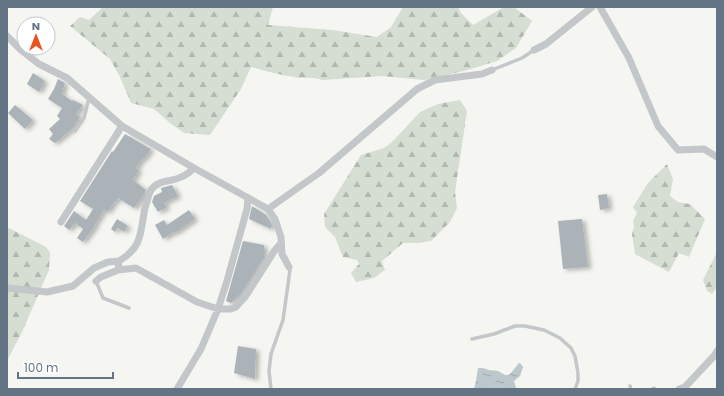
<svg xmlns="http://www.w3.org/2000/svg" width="724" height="396" font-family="Poppins,sans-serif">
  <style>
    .forest { fill: url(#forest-firs) }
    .water { fill: url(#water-ripples) }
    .building { fill: #abb3b8; filter: url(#shadow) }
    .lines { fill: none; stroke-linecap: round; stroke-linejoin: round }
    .service { stroke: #c3c7ca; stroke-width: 3.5 }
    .minor { stroke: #c3c7ca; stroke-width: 7 }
  </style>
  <defs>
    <pattern id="forest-firs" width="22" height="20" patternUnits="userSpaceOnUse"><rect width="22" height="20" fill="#d6ddd2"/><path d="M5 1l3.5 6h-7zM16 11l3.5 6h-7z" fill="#b1b8b0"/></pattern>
    <pattern id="water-ripples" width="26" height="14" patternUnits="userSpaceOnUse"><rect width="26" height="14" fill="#bcc8cc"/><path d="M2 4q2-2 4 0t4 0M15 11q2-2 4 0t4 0" fill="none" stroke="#9ca7ab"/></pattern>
    <filter id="shadow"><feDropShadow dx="3.5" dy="2" stdDeviation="2" flood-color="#0004"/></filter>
  </defs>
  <rect width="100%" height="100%" fill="#f5f6f1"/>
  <!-- forest -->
  <path class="forest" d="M103 7H273L268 25 332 30 377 37 391 27 403 7H458L461 13 473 25 504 7H514L532 21 516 48 497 61 464 71 424 80 382 76 322 80C312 76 304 79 294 77 279 75 265 71 251 67L241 89 210 135 184 133 170 123 154 109 131 103 120 77 110 59 70 26 80 17 89 20Z
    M460 100 467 111 455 192 457 208 450 222 431 241 417 243H403L382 261 385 270 374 278 356 282 351 273 359 264 357 260 343 257 335 237 325 227 324 214 361 155 384 148 392 142 420 112 438 104Z
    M667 164 673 179 670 196 678 202 690 204 705 219 689 257 679 253 669 272 635 254 632 234 634 227 633 221 637 213 633 207 648 183Z
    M7 227 46 247 50 253 49 270 22 332 7 361Z
    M717 252V287L712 294 707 291 703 280Z"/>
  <!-- water -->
  <path class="water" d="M519 363 521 364 523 367 520 376 514 381 515 385 517 389H474L476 381 478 368H483L489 370 498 371 505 375H508L510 374Z"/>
  <!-- building -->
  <path class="building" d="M33 73 45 81 39 92 27 84Z
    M58 79 65 83 62 94 72 101 73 100 83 105 76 114 80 117 72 129 55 143 49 139 53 134 49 129 60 119 57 116 62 108 48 99 54 89Z
    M15 105 33 120 25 129 8 113Z
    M125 134 151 149 144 159 143 158 136 168 139 170 133 180 146 190 143 196 134 208 118 198 116 202 115 201 108 212 104 210 94 226H95L83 242 77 238 83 229 75 223 69 230 64 226 74 211 86 220 93 209 80 201 112 151 113 152Z
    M172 185 178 196 164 203 167 207 158 212 152 202 154 196 162 192 161 188Z
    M607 194 609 208 600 210 598 195Z
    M252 206 266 215 270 221 272 225 271 229 249 219Z
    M189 210 195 219 175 233 174 232 163 239 155 225 164 220 167 225Z
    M117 219 128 226 124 232 118 228 115 232 111 229Z
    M582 219 588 267 563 269 558 221Z
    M243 241 264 245V258L241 294 231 303 226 301Z
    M238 346 256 349 255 379 234 373Z"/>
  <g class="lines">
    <!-- service -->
    <path class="service" d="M492 70 522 58 534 50
      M75 131 84 118 89 98
      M96 281 103 298 129 308
      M472 339 494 334 515 326H525L544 330 560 338 571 348 575 356 578 373V381L575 389
      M630 386 631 389
      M271 389 269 371 271 354 283 320 290 270 289 267
      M652 389 654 388 655 389"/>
    <!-- minor -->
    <path class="minor" d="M600 7 629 58 658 126 678 150 704 149 717 157
      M7 36 21 50 39 64 67 78 122 126 194 168 268 209 275 219 281 237 282 254 289 267
      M534 50 546 44 592 7
      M268 209 319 173 417 89 435 80 482 74 492 70
      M61 222 122 126
      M118 270 119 261C143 247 140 232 145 208 147 202 148 196 151 190 157 181 166 182 176 179 183 177 189 173 194 168
      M96 281 101 277 118 270 136 268 197 302 218 309H231L236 307 245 297 275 250 281 243
      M7 288 47 292 73 286 94 268 108 262 119 261
      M177 389 201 349 218 309 227 281 247 209 248 198
      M679 389 685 387 714 356 717 351"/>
  </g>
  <!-- border -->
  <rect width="724" height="396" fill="none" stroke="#637584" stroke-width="16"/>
  <!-- north arrow -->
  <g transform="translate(36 36)"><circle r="19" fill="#ffffff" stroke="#c1c8ce"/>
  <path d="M0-3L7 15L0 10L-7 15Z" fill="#e9521e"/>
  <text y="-6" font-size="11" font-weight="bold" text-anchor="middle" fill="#637584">N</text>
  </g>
  <!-- scale -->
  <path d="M18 372v6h95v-6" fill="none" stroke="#637584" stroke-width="2"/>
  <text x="24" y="372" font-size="12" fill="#637584" stroke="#ffffff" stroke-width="3" paint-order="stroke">100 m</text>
</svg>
